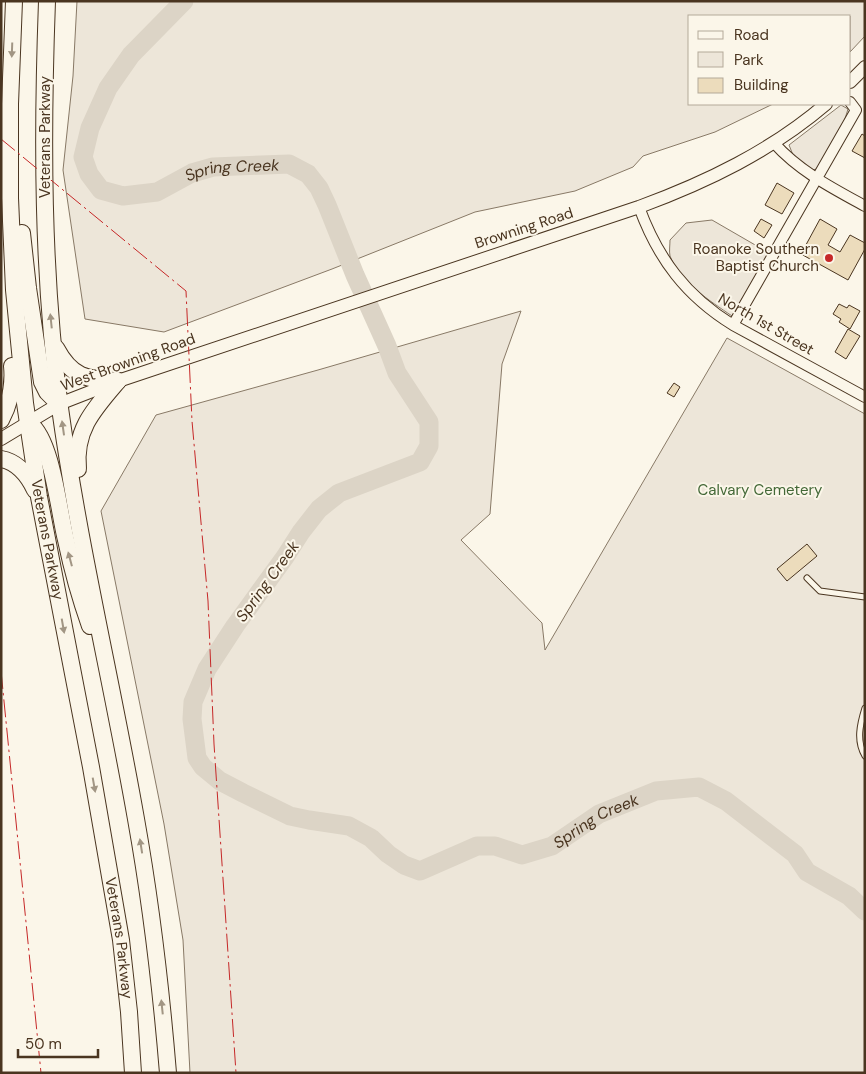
<svg xmlns="http://www.w3.org/2000/svg" width="866" height="1074" font-family="'DM Sans',sans-serif">
  <style>
    .green { fill: #ede6d9; stroke: #887966 }
    .lines { fill: none; stroke-linecap: round; stroke-linejoin: round }
    .river { stroke: #dcd4c6; stroke-width: 19 }
    .building { fill: #ecdcbc; stroke: #4a3520 }
    .service-casing { stroke: #4a3520; stroke-width: 7 }
    .minor-casing { stroke: #4a3520; stroke-width: 12 }
    .tertiary-casing { stroke: #4a3520; stroke-width: 14 }
    .trunk-casing { stroke: #4a3520; stroke-width: 18 }
    .service { stroke: #fbf6e9; stroke-width: 5 }
    .minor { stroke: #fbf6e9; stroke-width: 10 }
    .tertiary { stroke: #fbf6e9; stroke-width: 12 }
    .trunk { stroke: #fbf6e9; stroke-width: 16 }
    .power { stroke: #c62828; stroke-width: 1; stroke-dasharray: 18 4 2.5 4; stroke-linecap: butt }
    .oneway { fill: #a29684 }
    .poi-dot { fill: #c62828; stroke: #fbf6e9; stroke-width: 2 }
    .labels { text-anchor: middle; stroke-width: 4; stroke-linejoin: round; paint-order: stroke }
    .street-label { font-size: 15px; fill: #4a3520; stroke: #fbf6e9 }
    .poi-label { font-size: 15px; fill: #4a3520; stroke: #fbf6e9; text-anchor: end }
    .park-label { font-size: 15px; fill: #436837; stroke: #fbf6e9 }
    .water-label { font-size: 16px; font-style: italic; fill: #4a3520; stroke: #fbf6e9 }
  </style>
  <rect width="100%" height="100%" fill="#fbf6e9"/>
  <!-- green -->
  <path class="green" d="M77 1H865V36L850 52V16H690V104H773L715 132 643 156 633 167 575 191 475 212 332 269 164 332 85 319 63 170 73 76Z
    M841 105 848 109 844 122 817 169 812 170 793 155 789 145Z
    M712 220 769 253 732 316C710 301 680 282 670 256 669 251 670 245 670 240L686 223Z
    M521 311 502 364 490 514 461 540 542 623 545 650 727 338 865 414V1073H190L183 940 164 824 101 511 156 415 318 370Z"/>
  <g class="lines">
    <!-- river -->
    <path class="river" id="s1" d="M184 1 131 55 108 88 90 128 83 157 89 174 101 190 123 196 157 192 192 173 213 167 289 164 308 174 319 188 327 205 355 275 387 346 397 373 429 422V446L420 462 339 493 319 509 301 532 285 557 235 626 207 669 193 702 192 719 197 758 203 767 220 781 243 793 290 816 309 820 349 826 371 838 388 854 404 865 420 871 477 846H495L522 855 552 846 599 814 656 791 699 787 726 801 795 854 807 872 849 896 865 911"/>
  </g>
  <!-- building -->
  <path class="building" d="M862 134 865 136V158L852 151Z
    M777 183 794 193 782 214 765 205Z
    M761 219 772 225 764 238 754 231Z
    M820 219 837 229 828 245 840 252 850 235 865 243V249L848 280 801 254Z
    M839 304 847 308 849 305 860 311 850 329 839 322 841 319 833 314Z
    M848 329 860 336 846 359 835 352Z
    M674 383 680 387 674 397 667 393Z
    M807 544 817 556 787 581 777 569Z"/>
  <g class="lines">
    <defs>
      <path id="service" d="M807 578 820 591 865 597
        M865 708C860 724 856 741 865 756"/>
      <path id="minor" d="M774 143C799 171 832 188 865 206
        M639 207C658 259 686 296 733 325L865 397
        M733 325 856 110 850 102"/>
      <path id="tertiary" d="M850 82 865 67
        M1 439 59 404 118 381 639 207C707 182 771 151 826 104"/>
      <g id="trunk">
        <path id="s2" d="M14 1 10 104V198L14 290 25 403 39 497 91 767 121 940 129 1012 133 1073"/>
        <path d="M47 1C42 137 42 273 60 408 79 546 112 682 136 819 151 903 161 988 168 1073"/>
        <path d="M22 233 28 288 42 382 47 392 59 404"/>
        <path d="M56 348C72 378 86 379 118 381"/>
        <path d="M1 420C10 403 14 386 12 366"/>
        <path d="M30 424C52 440 59 513 66 540 72 569 80 598 90 626"/>
        <path d="M1 459C18 462 28 475 35 490"/>
        <path d="M78 469C74 430 94 409 118 381"/>
      </g>
    </defs>
    <!-- service casing -->
    <use href="#service" class="service-casing"/>
    <!-- minor casing -->
    <use href="#minor" class="minor-casing"/>
    <!-- tertiary casing -->
    <use href="#tertiary" class="tertiary-casing"/>
    <!-- trunk casing -->
    <use href="#trunk" class="trunk-casing"/>
    <!-- service -->
    <use href="#service" class="service"/>
    <!-- minor -->
    <use href="#minor" class="minor"/>
    <!-- tertiary -->
    <use href="#tertiary" class="tertiary"/>
    <!-- trunk -->
    <use href="#trunk" class="trunk"/>
    <!-- power -->
    <path class="power" d="M1 139 186 291 192 421 208 601 214 744 236 1073
      M1 671 41 1073"/>
  </g>
  <!-- one-way arrows -->
  <defs><path id="oneway-solid" d="M-6-.8H1V-3.2L6.5 0L1 3.2V.8H-6Z" transform="scale(1.25)"/></defs>
  <g class="oneway">
    <use href="#oneway-solid" transform="translate(12 50) rotate(92)"/>
    <use href="#oneway-solid" transform="translate(51 321) rotate(-96)"/>
    <use href="#oneway-solid" transform="translate(63 428) rotate(-98)"/>
    <use href="#oneway-solid" transform="translate(70 559) rotate(-105)"/>
    <use href="#oneway-solid" transform="translate(63 626) rotate(80)"/>
    <use href="#oneway-solid" transform="translate(94 785) rotate(80)"/>
    <use href="#oneway-solid" transform="translate(141 846) rotate(-99)"/>
    <use href="#oneway-solid" transform="translate(162 1007) rotate(-96)"/>
  </g>
  <!-- markers -->
  <circle class="poi-dot" cx="829" cy="258" r="5"/>
  <g class="labels">
    <!-- street labels -->
    <g class="street-label">
      <text transform="translate(45 137) rotate(-90)" y="5">Veterans Parkway</text>
      <text transform="translate(524 228) rotate(-18)" y="5">Browning Road</text>
      <text transform="translate(766 324) rotate(30)" y="5">North 1st Street</text>
      <text transform="translate(128 362) rotate(-20)" y="5">West Browning Road</text>
      <text dy="5" stroke="none"><textPath href="#s2" startOffset="541">Veterans Parkway</textPath></text>
      <text dy="5" stroke="none"><textPath href="#s2" startOffset="946">Veterans Parkway</textPath></text>
    </g>
    <!-- poi labels -->
    <g class="poi-label">
      <text x="819" y="254">Roanoke Southern<tspan x="819" dy="17">Baptist Church</tspan></text>
    </g>
    <!-- park labels -->
    <g class="park-label">
      <text x="760" y="495">Calvary Cemetery</text>
    </g>
    <!-- water labels -->
    <g class="water-label">
      <text dy="6" stroke="none"><textPath href="#s1" startOffset="365">Spring Creek</textPath></text>
      <text transform="translate(267 581) rotate(-54)" y="6">Spring Creek</text>
      <text dy="6" stroke="none"><textPath href="#s1" startOffset="1610">Spring Creek</textPath></text>
    </g>
  </g>
  <!-- border -->
  <rect width="866" height="1074" fill="none" stroke="#4a3520" stroke-width="5"/>
  <!-- legend -->
  <rect x="688" y="15" width="162" height="90" fill="#fbf6e9" stroke="#b4a999"/>
  <rect x="698" y="31" width="25" height="8" fill="#fbf6e9" stroke="#b4a999"/>
  <text x="734" y="40" font-size="15" fill="#4a3520">Road</text>
  <rect x="698" y="52" width="25" height="15" fill="#ede6d9" stroke="#b4a999"/>
  <text x="734" y="65" font-size="15" fill="#4a3520">Park</text>
  <rect x="698" y="78" width="25" height="15" fill="#ecdcbc" stroke="#b4a999"/>
  <text x="734" y="90" font-size="15" fill="#4a3520">Building</text>
  <!-- scale -->
  <path d="M18 1049v8h80v-8" fill="none" stroke="#4a3520" stroke-width="2.5"/>
  <text x="25" y="1049" font-size="15" fill="#4a3520" stroke="#fbf6e9" stroke-width="4" paint-order="stroke">50 m</text>
</svg>
